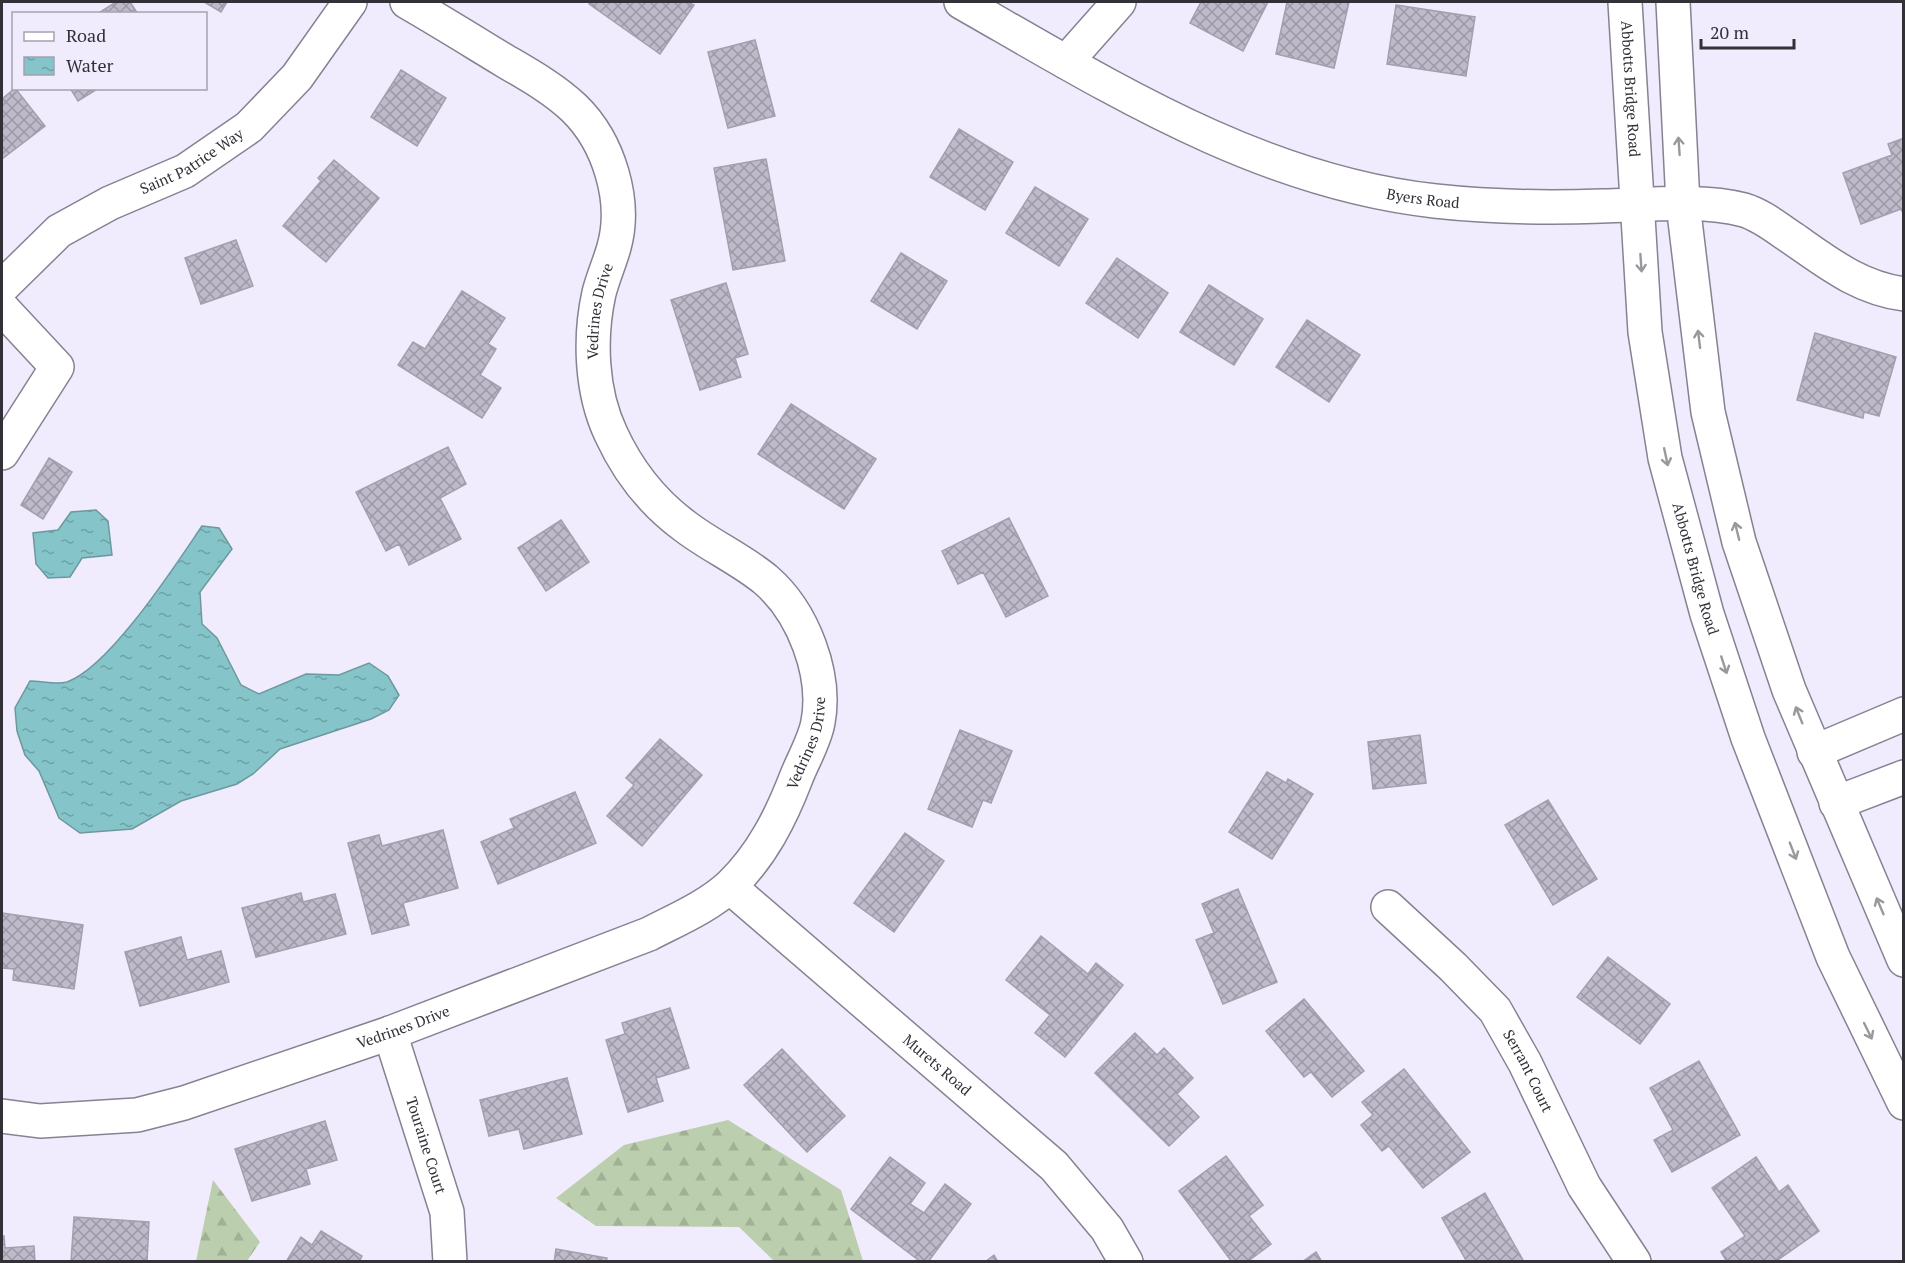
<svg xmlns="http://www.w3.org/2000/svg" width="1905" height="1263" font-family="'PT Serif',serif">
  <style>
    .forest { fill: url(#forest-firs) }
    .water { fill: url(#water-ripples); stroke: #6c999e; stroke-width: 1.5 }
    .building { fill: url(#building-cross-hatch); stroke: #a39faf; stroke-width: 1.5 }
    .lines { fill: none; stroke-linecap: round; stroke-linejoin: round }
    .minor-casing { stroke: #868291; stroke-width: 36 }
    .major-casing { stroke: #868291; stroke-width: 36 }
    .minor { stroke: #fff; stroke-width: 33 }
    .major { stroke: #fff; stroke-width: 33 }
    .oneway { stroke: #99989c }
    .labels { text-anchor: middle; stroke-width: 4.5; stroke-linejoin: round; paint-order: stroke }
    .street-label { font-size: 15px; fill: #333138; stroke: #f1ecfd }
  </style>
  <defs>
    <pattern id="forest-firs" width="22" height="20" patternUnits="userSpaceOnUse" patternTransform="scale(1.5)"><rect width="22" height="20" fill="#bbcead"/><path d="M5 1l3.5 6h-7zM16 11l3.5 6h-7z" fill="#a1b196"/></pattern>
    <pattern id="water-ripples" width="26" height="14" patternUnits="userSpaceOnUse" patternTransform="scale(1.5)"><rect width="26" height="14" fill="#85c5ca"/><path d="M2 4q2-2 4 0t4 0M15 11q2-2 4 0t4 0" fill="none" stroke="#6da1a5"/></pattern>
    <pattern id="building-cross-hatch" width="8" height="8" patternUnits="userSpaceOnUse" patternTransform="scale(1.5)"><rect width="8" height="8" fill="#bfbaca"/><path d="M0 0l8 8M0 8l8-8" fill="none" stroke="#9c98a5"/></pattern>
  </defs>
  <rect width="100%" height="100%" fill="#f1ecfd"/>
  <!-- forest -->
  <path class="forest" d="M728 1120 841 1190 863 1261H774L739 1227 596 1226 556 1198 624 1145Z
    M213 1180 260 1242 247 1261H196Z"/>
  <!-- water -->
  <path class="water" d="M96 510 108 521 112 555 82 558 70 577 48 578 36 564 33 533 58 530 71 512Z
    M202 526 219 528 232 549 200 592 202 624 217 638 241 685 259 694 306 674 339 675 369 663 388 676 399 695 389 710 371 719 280 749 253 774 237 784 181 801 132 829 80 833 59 818 39 771 25 755 17 731 15 708 30 681C41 681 57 685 67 682 110 667 176 564 202 526Z"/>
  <!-- building -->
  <path class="building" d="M116 2H130L138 14H97Z
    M204 2H227L221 12Z
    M591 2H688L694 5 660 54 589 4Z
    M1201 2H1268L1243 51 1190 23Z
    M1287 2H1349L1334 68 1276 54Z
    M1396 5 1475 17 1466 76 1387 64Z
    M755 40 775 116 728 128 708 52Z
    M401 70 446 98 417 146 371 117Z
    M15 88 45 126 2 159V99Z
    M70 88H99L78 101Z
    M959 129 1013 162 985 210 930 177Z
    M1904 138V215L1901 209 1861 224 1843 173 1892 155 1888 144Z
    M766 159 785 261 733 270 714 168Z
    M334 160 379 198 326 262 283 226 321 181 318 178Z
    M1035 187 1088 219 1059 266 1006 233Z
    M236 240 253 286 201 304 185 258Z
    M901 253 947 281 917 329 871 301Z
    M1117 258 1168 293 1138 338 1086 303Z
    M726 283 748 354 735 358 741 377 700 390 671 300Z
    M1209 285 1263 319 1234 365 1180 332Z
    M462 291 505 318 488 344 496 349 480 375 501 388 482 418 398 365 413 342 425 349Z
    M1307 320 1360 355 1329 402 1276 367Z
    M1815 333 1896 357 1879 416 1864 412 1863 418 1797 400Z
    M791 404 876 459 844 509 758 454Z
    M448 447 466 484 440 498 461 539 409 565 399 544 386 551 356 492Z
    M49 458 72 472 43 519 21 505Z
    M1009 518 1048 596 1006 617 983 572 958 584 942 551Z
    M561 520 589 562 546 591 518 548Z
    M960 730 1012 751 991 803 983 800 972 827 928 809Z
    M1420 735 1426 783 1373 789 1368 742Z
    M660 739 702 775 642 846 607 816 634 785 626 778Z
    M1267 772 1286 783 1288 779 1313 794 1272 859 1229 832Z
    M575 792 596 843 498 884 481 842 514 828 510 819Z
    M1548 800 1597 879 1553 905 1505 825Z
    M443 830 458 888 403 903 409 925 372 934 348 843 379 835 382 846Z
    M905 833 944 861 894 932 854 903Z
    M1238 889 1277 982 1223 1004 1196 940 1214 933 1202 904Z
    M301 893 303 902 335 894 346 934 256 957 242 908Z
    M2 913 83 925 74 989 13 980 14 969 2 968Z
    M1041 936 1088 974 1096 963 1123 985 1065 1057 1035 1033 1050 1015 1006 980Z
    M181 937 187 960 221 951 229 982 140 1006 125 952Z
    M1608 957 1670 1004 1640 1044 1577 997Z
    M1304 999 1364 1071 1332 1097 1311 1072 1304 1077 1266 1031Z
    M670 1008 689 1068 656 1078 663 1101 628 1112 606 1040 625 1034 622 1023Z
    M1135 1033 1157 1055 1164 1048 1193 1078 1177 1094 1199 1117 1169 1146 1095 1073Z
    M782 1049 845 1116 807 1152 744 1085Z
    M1699 1061 1740 1135 1672 1172 1654 1140 1673 1130 1650 1088Z
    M1404 1069 1470 1152 1423 1188 1389 1146 1382 1151 1361 1125 1373 1115 1362 1102Z
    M567 1078 582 1134 524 1149 519 1129 489 1136 480 1100Z
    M325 1121 337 1160 306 1169 310 1184 252 1201 235 1149Z
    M1226 1156 1263 1205 1249 1216 1271 1244 1247 1262H1232L1179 1191Z
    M890 1157 925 1183 910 1204 924 1213 945 1184 971 1204 928 1262H921L851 1209Z
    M1756 1157 1779 1192 1788 1185 1819 1231 1775 1262H1727L1721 1252 1745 1236 1712 1188Z
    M1485 1193 1523 1260 1520 1262H1467L1442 1218Z
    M74 1217 149 1222 147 1262H71Z
    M321 1231 362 1256 359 1262H286L301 1237 312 1245Z
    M2 1236H4L5 1248 34 1246 35 1262H2Z
    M556 1249 607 1258 606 1262H554Z
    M1316 1252 1322 1262H1302Z
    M994 1255 998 1262H985Z"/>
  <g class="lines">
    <defs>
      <g id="minor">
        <path id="s1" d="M961 2C1110 87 1260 182 1435 201 1490 207 1546 208 1602 206 1646 205 1701 199 1744 210 1761 215 1777 228 1792 238 1828 263 1859 288 1904 294"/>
        <path d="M1066 62 1119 2"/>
        <path id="s2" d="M2 287 59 231 110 203 185 171 249 127 297 77 350 2"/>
        <path d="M2 308 57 367 2 453"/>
        <path d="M1814 752 1904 714"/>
        <path d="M1836 803 1904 777"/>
        <path id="s3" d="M730 887 1054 1166 1107 1229 1126 1262"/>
        <path id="s4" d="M1388 907 1453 967 1495 1010 1525 1063 1584 1186 1634 1262"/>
        <path id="s5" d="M390 1033 447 1212 450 1262"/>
        <path id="s6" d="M2 1116 40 1121 137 1115 184 1103 390 1033 649 934C676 920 709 906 731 885 762 855 781 817 796 778 803 760 815 740 818 722 827 674 803 612 766 580 742 560 711 546 686 527 653 503 628 471 611 434 591 392 589 338 599 293 603 277 610 262 614 247 627 201 609 142 574 108 554 89 529 75 505 61 472 41 440 21 407 2"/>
      </g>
      <g id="major">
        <path id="s7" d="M1625 2 1645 332 1665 458 1707 614 1748 738 1833 957 1904 1103"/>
        <path d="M1673 2 1683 204 1708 412 1739 542 1789 690 1904 960"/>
      </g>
    </defs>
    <!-- minor casing -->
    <use href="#minor" class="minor-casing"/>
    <!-- major casing -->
    <use href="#major" class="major-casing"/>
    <!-- minor -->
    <use href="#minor" class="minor"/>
    <!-- major -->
    <use href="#major" class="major"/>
  </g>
  <!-- one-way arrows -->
  <defs><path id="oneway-shaft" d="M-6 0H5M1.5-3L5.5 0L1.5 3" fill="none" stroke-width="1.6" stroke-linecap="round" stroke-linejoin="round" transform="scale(1.5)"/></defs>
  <g class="oneway">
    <use href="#oneway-shaft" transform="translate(1679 146) rotate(-94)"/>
    <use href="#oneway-shaft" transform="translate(1641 263) rotate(86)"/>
    <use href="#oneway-shaft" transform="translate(1699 339) rotate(-97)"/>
    <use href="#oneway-shaft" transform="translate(1666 457) rotate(78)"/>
    <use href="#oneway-shaft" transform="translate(1737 531) rotate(-104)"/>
    <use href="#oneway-shaft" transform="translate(1724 665) rotate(72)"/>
    <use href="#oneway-shaft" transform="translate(1799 715) rotate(-112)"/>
    <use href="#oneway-shaft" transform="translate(1793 851) rotate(69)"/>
    <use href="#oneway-shaft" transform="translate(1880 906) rotate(-113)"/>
    <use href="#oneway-shaft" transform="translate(1868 1031) rotate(64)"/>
  </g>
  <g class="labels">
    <!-- street labels -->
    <g class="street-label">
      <text dy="5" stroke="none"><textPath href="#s7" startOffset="87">Abbotts Bridge Road</textPath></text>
      <text dy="5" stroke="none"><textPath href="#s2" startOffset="230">Saint Patrice Way</textPath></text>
      <text dy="5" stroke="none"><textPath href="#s1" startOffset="506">Byers Road</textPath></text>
      <text dy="5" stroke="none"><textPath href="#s6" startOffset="1461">Vedrines Drive</textPath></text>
      <text dy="5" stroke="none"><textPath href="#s7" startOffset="573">Abbotts Bridge Road</textPath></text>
      <text dy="5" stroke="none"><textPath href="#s6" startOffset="938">Vedrines Drive</textPath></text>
      <text dy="5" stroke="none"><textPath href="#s6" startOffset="416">Vedrines Drive</textPath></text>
      <text dy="5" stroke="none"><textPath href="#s3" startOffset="273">Murets Road</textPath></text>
      <text dy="5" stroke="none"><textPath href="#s4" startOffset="218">Serrant Court</textPath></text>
      <text dy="5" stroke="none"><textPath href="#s5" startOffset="118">Touraine Court</textPath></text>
    </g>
  </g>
  <!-- border -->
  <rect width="1905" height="1263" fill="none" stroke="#333138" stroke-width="6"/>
  <!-- legend -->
  <rect x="12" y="12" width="195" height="78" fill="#f1ecfd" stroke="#a5a1ae" stroke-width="1.5"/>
  <rect x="24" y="32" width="30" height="9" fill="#ffffff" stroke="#a5a1ae" stroke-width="1.5"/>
  <text x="66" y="42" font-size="18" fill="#333138">Road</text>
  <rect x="24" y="57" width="30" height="18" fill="url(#water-ripples)" stroke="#a5a1ae" stroke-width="1.5"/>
  <text x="66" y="72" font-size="18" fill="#333138">Water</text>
  <!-- scale -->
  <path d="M1701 39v9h93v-9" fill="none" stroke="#333138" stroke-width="3"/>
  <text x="1710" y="39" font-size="18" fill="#333138" stroke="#f1ecfd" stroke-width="4.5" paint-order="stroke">20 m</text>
</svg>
